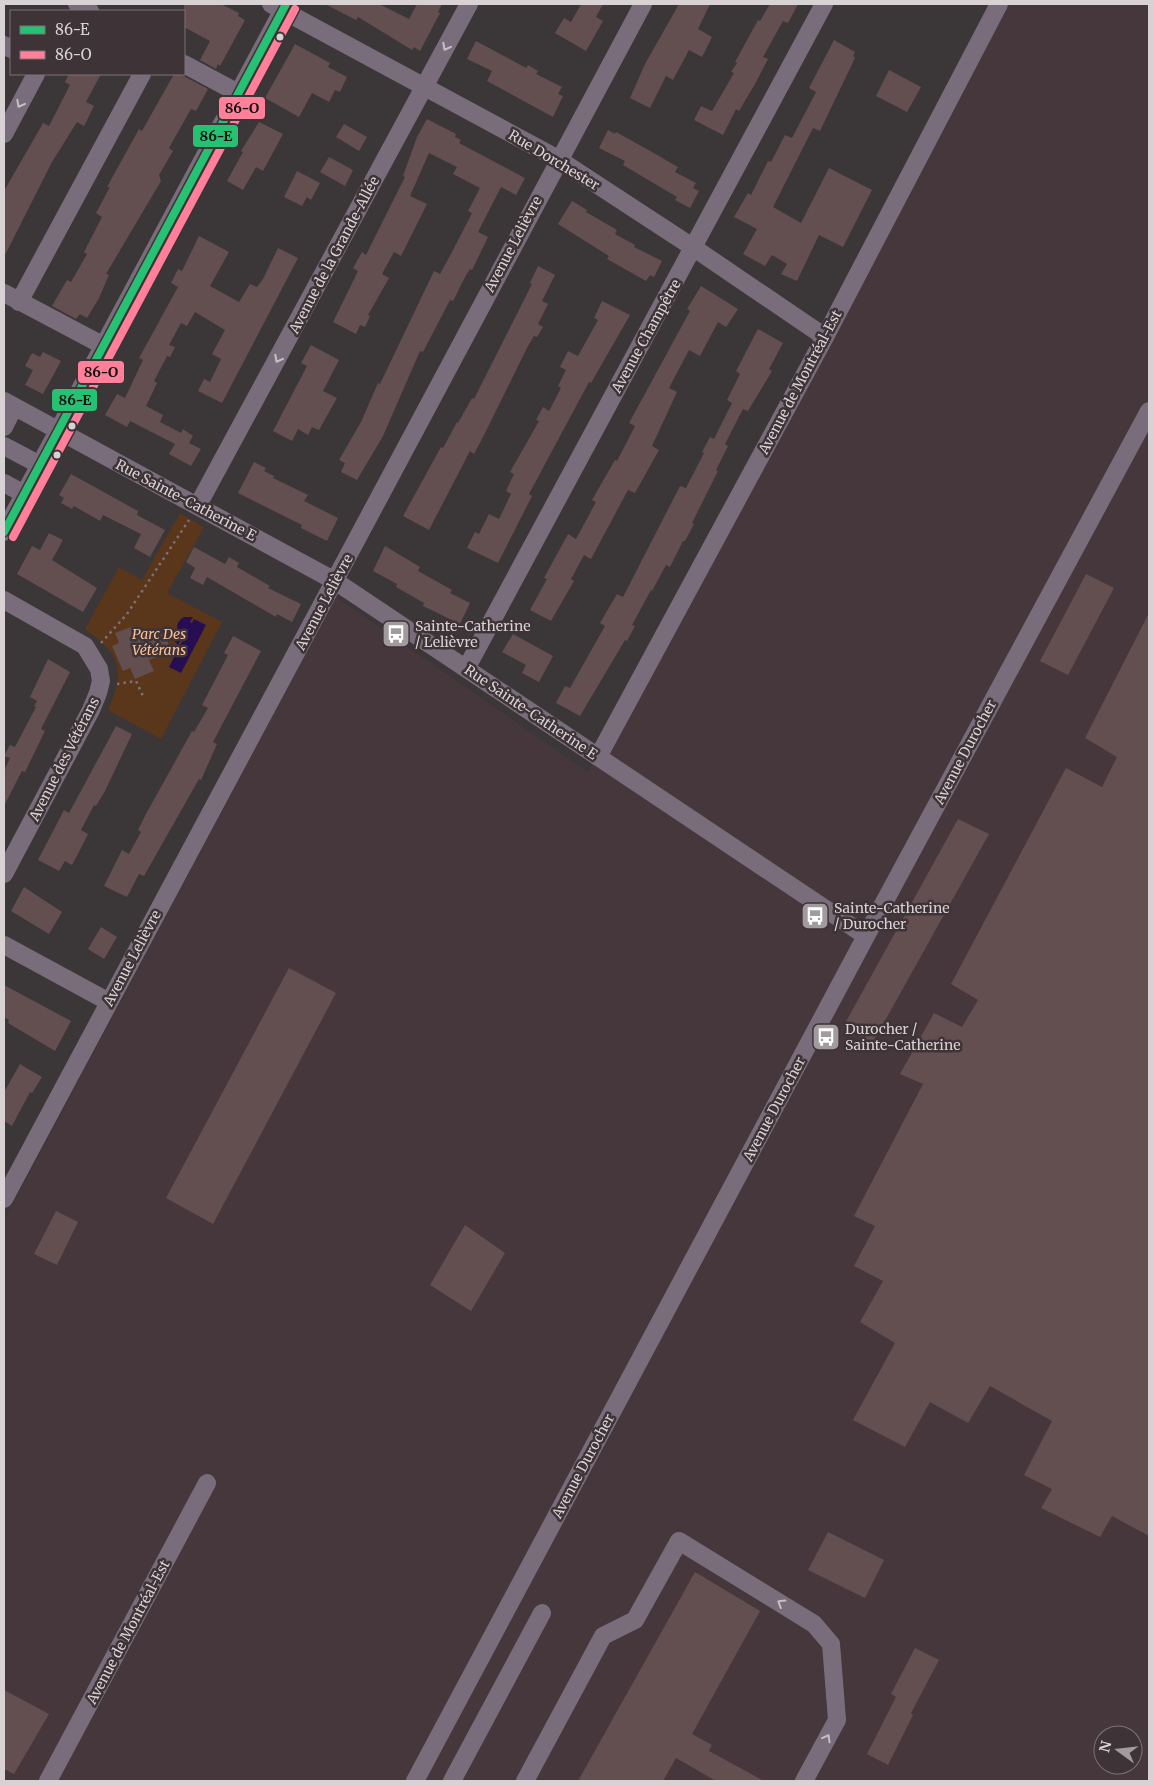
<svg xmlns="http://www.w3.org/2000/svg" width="1153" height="1785" font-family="Merriweather,serif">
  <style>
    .built { fill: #46373c; fill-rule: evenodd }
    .green { fill: #5a361a }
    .water { fill: #270e52 }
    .building { fill: #634f50 }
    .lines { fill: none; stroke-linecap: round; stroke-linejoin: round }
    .path { stroke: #7a717a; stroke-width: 2.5; stroke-dasharray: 2.5 4; stroke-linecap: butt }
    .minor { stroke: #7a6d7b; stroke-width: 18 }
    .bus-1-casing { stroke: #3e3337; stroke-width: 11 }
    .bus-2-casing { stroke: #3e3337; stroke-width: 11 }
    .bus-1 { stroke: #26c172; stroke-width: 8 }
    .bus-2 { stroke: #ff8098; stroke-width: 8 }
    .oneway { stroke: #c6bec2 }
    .bus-dot { fill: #d9d2d4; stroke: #3e3337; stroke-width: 2 }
    .labels { text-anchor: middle; stroke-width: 5; stroke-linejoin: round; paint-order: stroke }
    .street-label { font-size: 14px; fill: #d9d2d4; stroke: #3e3337 }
    .poi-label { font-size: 14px; fill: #d9d2d4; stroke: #3e3337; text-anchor: start }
    .park-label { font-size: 14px; font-style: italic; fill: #fec196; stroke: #3e3337 }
    .line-badge { stroke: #3e3337; stroke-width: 2 }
    .pale-badge-label { font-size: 14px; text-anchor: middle; font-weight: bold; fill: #111 }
  </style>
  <rect width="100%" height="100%" fill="#3b3638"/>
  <!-- built -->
  <path class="built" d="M995 4H1149V1781H4V1221L336 597 588 772ZM1103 1735H1133V1765H1103Z"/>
  <!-- green -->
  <path class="green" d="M180 513 204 527 167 593 222 622 161 739 108 710C126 670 121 654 85 629L119 567 142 580Z"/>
  <!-- water -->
  <path class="water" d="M184 617H193L190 622 192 623 194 619 206 625 181 673 169 667 186 634 184 633 178 645 172 638 178 635C176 627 177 621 184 617Z"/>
  <!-- building -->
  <path class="building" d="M184 4H221L239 13 238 16 245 20 220 66 218 64 216 69 200 60 210 41 184 27Z
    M325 4H379L409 19 417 4H442L438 12 440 13 420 51 414 47 412 50 358 17 356 20Z
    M581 4H603L596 17 603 21 586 51 555 33 564 18 571 22Z
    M679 4H710L698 29 712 37 702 57 689 50 673 80 666 76 650 108 630 98 645 64Z
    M770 4H798L788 23 783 21 763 57 768 59 755 84 739 111 736 109 723 135 694 120 701 106 712 111 734 73 731 72 737 63 735 62 758 20 760 21Z
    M834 40 855 52 853 56 855 58 820 131 813 128 773 207 801 223 829 168 872 190 843 247 819 235 797 281 781 274 787 264 772 255 765 266 743 254 757 229 734 217 748 193 751 195 768 161 771 162 785 135 792 138 816 92 809 88Z
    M476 41 526 68 528 65 538 71 536 74 562 87 558 94 563 96 553 117 487 81 492 71 467 59Z
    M295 44 330 63 328 67 347 77 340 92 335 90 329 102 312 93 299 117 265 98Z
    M889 70 921 87 907 112 876 96Z
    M69 74H101L86 102 94 106 84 126 77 122 52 162 4 257V191L43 123 49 126 70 85 65 82Z
    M174 74H180L208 89 196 111 191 109 169 148 173 151 159 175 161 181 106 274 109 275 99 298 87 318 80 314 76 319 52 306 67 280 71 282 87 254 84 252 102 217 96 213 110 187H107L139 129 142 131Z
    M427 119 456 134 455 137 461 140 459 143 525 178 516 195 501 187 478 232 488 237 472 270 470 269 465 277 453 301 450 300 423 352 420 351 383 436 357 480 341 472 345 463 339 460 361 422 378 383 380 384 434 271 440 274 452 252 472 213 468 211 480 188 453 174 457 167 429 153 410 196 427 204 401 256 394 252 382 274 389 278 368 315 370 316 365 327 360 325 356 334 333 322 358 271 353 268 362 252 366 255 405 177 403 176 417 137Z
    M259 122 283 134 263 171 256 167 243 190 227 181 243 152 241 151Z
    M344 124 367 137 359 151 336 137Z
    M608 130 615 134 616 132 652 152 678 167 675 172 696 183 693 188 699 191 690 208 675 200 677 197 623 165 625 161 599 148Z
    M329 157 353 170 345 186 320 172Z
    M297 171 320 183 311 200 307 197 302 206 284 197Z
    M572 201 587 210 586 212 617 230 615 234 635 245 634 247 662 261 654 277 650 275 646 281 607 259 609 256 558 224Z
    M199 236 229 252 210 286 239 302 250 284 257 287 263 279 278 248 298 258 222 403 198 391 204 379 210 382 221 359 212 354 225 330 195 312 187 326 181 323 169 345 175 347 170 357 167 356 154 381 157 383 146 406 163 415 160 422 181 433 183 429 193 436 189 443 201 449 191 466 169 454 175 444 130 421 127 427 105 415 117 394 125 398 143 360 139 358 178 287 171 283 178 269 182 271Z
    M538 266 555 275 542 301 548 304 538 324 543 327 537 337 534 336 527 348 483 437 474 454 470 451 429 530 403 516 441 447 443 448 457 422 458 423 472 398 474 399 532 284 530 283Z
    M701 286 738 309 726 327 718 322 700 356 689 350 669 388 677 392 652 446 659 450 635 493 628 490 591 559 584 555 571 579 574 581 551 621 530 610 547 579 544 578 568 534 576 539 596 502 592 500 615 460 617 461 635 426 629 423 690 311 687 309Z
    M602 301 630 315 591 383 589 382 529 494 532 496 498 563 467 548 475 532 479 534 489 514 499 519 511 494 506 491 514 474 510 472 539 421 536 420 543 407 549 411 561 388 558 386 566 370 560 367 568 351 578 356 598 320 594 318Z
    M758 329 783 343 769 369 772 371 748 411 743 409 725 444 728 446 716 470 718 471 692 523 694 524 685 541H683L670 567 666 565 652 591 651 590 632 625 635 626 627 641 625 640 580 716 556 703 565 686 570 688 605 626 600 623 607 611 617 594 623 597 680 486 686 488 704 453 702 452 710 437 714 439 732 403 727 400 740 374 736 371Z
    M311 345 339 360 323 391 337 398 319 430 312 427 308 435 298 429 292 441 273 431 307 366 301 363Z
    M43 352 61 361 43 394 25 385 33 370 25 366 32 353 40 357Z
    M254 462 266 468 264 471 274 476 273 478 308 495 304 501 338 518 327 541 301 528 302 525 238 493Z
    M71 474 138 511 137 515 165 530 150 557 134 548 141 534 103 515 100 521 74 506 72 509 61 503 64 498 59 495Z
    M49 533 63 540 52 560 97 588 83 612 17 574 32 546 40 550Z
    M385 546 420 567 418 571 452 590 450 593 470 603 460 624 423 606 424 603 396 587 397 584 373 571Z
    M194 547 225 564 229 557 239 563 237 567 270 586 268 588 301 604 292 622 277 614 276 617 207 577 203 585 190 578 195 568 186 562Z
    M1086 574 1114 588 1068 675 1040 661Z
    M1149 613V1536L1112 1516 1100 1537 1041 1508 1052 1489 1024 1475 1052 1421 990 1386 968 1423 930 1402 905 1447 853 1420 895 1343 860 1322 883 1281 854 1266 875 1226 854 1216 923 1084 900 1074 934 1013 962 1027 978 1000 951 984 1066 768 1102 787 1117 757 1085 738Z
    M134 626 140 639 160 631 168 640V652L149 660 154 671 135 679 130 668 123 671 112 646 119 643 115 633Z
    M513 634 553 656 539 682 522 673 526 665 502 652Z
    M233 636 261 651 213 742 217 744 201 780 199 779 144 876 139 874 127 897 104 886 122 850 129 854 141 832 138 830 146 814 192 731 194 732 208 708 202 705 228 655 224 653Z
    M48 659 70 672 41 729 45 731 25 772 22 771 4 806V771L10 758 4 756 10 745 15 747 36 707 34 706 37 701 30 697Z
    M116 726 132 734 105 791 96 806 94 805 81 830 88 834 82 846 72 865 65 861 59 871 38 860 64 810 69 813Z
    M958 819 989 834 872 1044 843 1027Z
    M24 887 62 912 49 934 11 911Z
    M101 927 117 937 104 959 88 949Z
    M289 968 336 993 213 1224 166 1198Z
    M4 985 71 1021 55 1051 8 1023 9 1020 4 1017Z
    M20 1064 42 1077 32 1093 30 1092 12 1126 4 1121V1092Z
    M56 1211 78 1222 57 1265 34 1254Z
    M465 1225 505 1253 471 1311 430 1285Z
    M828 1532 884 1560 865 1598 808 1570Z
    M695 1572 760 1611 692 1734 712 1745 709 1751 764 1781H716L676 1758 663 1781H578Z
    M915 1648 939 1660 911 1713 913 1715 888 1765 867 1754 896 1697 891 1694Z
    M4 1690 49 1714 14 1774 4 1769Z"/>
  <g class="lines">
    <!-- path -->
    <path class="path" d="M101 643 127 614 189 520
      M117 684 136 681 143 696"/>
    <!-- minor -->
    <path class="minor" d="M77 4 90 11
      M271 4 558 159 694 248 825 337
      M4 45 11 49
      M184 64 238 93
      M4 134 36 74
      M4 293 104 346
      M19 302 142 74
      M4 401 335 581 866 936
      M4 427 14 407
      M4 446 40 465
      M4 483 24 494
      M198 505 469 4
      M4 532 286 4
      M4 600 85 646 99 669 101 681 98 693 91 710 4 874
      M467 667 824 4
      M598 757 825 337 999 4
      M4 945 109 1002
      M4 1199 643 4
      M48 1781 207 1483
      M415 1781 866 936 1149 411
      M452 1781 542 1613
      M525 1781 603 1636 635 1620 679 1541 814 1624 831 1644 837 1720 804 1781"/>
    <defs>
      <path id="bus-1" d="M4 532 286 4"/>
      <path id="bus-2" d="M13 537 295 9"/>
    </defs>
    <!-- bus-1 casing -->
    <use href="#bus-1" class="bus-1-casing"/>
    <!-- bus-2 casing -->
    <use href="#bus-2" class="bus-2-casing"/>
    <!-- bus-1 -->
    <use href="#bus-1" class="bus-1"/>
    <!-- bus-2 -->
    <use href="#bus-2" class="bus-2"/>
  </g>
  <!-- one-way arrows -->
  <defs><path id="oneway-chevron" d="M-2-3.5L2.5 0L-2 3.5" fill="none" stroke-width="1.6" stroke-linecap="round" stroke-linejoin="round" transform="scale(1.25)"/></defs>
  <g class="oneway">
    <use href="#oneway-chevron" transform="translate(446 47) rotate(118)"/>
    <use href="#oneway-chevron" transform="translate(20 104) rotate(118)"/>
    <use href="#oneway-chevron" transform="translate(278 359) rotate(118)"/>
    <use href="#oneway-chevron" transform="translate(781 1603) rotate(-148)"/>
    <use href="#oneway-chevron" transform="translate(827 1738) rotate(-61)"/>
  </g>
  <!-- icons -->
  <defs>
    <symbol id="bus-square" viewBox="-11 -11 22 22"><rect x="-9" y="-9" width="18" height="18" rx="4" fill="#a29b9d" stroke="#3e3337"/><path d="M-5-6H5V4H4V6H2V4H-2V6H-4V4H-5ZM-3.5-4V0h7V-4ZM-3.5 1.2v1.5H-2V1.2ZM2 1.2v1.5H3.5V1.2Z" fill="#fff"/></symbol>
  </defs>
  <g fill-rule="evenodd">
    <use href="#bus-square" x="380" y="618" width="32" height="32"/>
    <use href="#bus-square" x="799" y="900" width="32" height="32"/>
    <use href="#bus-square" x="810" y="1021" width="32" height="32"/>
  </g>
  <!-- markers -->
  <g class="bus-dot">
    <circle cx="280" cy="37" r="4.5"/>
    <circle cx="72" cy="426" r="4.5"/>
    <circle cx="57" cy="455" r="4.5"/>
  </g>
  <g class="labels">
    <!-- street labels -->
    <g class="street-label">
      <text transform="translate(554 160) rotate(31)" y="5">Rue Dorchester</text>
      <text transform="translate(513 244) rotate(-62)" y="5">Avenue Lelièvre</text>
      <text transform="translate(334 255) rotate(-62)" y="5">Avenue de la Grande-Allée</text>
      <text transform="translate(646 336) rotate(-61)" y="5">Avenue Champêtre</text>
      <text transform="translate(800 382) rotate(-62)" y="5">Avenue de Montréal-Est</text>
      <text transform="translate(186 500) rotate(28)" y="5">Rue Sainte-Catherine E</text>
      <text transform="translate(324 602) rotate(-62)" y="5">Avenue Lelièvre</text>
      <text transform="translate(531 712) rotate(34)" y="5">Rue Sainte-Catherine E</text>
      <text transform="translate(965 752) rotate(-62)" y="5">Avenue Durocher</text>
      <text transform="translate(64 759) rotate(-63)" y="5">Avenue des Vétérans</text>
      <text transform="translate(132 958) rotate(-62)" y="5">Avenue Lelièvre</text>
      <text transform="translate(774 1109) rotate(-62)" y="5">Avenue Durocher</text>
      <text transform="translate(583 1466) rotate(-62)" y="5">Avenue Durocher</text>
      <text transform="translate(128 1632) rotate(-62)" y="5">Avenue de Montréal-Est</text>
    </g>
    <!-- poi labels -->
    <g class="poi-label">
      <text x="415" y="631">Sainte-Catherine<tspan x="415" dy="16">/ Lelièvre</tspan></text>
      <text x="834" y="913">Sainte-Catherine<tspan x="834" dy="16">/ Durocher</tspan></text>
      <text x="845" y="1034">Durocher /<tspan x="845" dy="16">Sainte-Catherine</tspan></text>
    </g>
    <!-- park labels -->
    <g class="park-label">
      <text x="159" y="639">Parc Des<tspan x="159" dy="16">Vétérans</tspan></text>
    </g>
  </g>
  <g class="line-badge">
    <rect x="218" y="96" width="48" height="24" rx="5" fill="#ff8098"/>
    <rect x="192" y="124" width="47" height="24" rx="5" fill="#26c172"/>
    <rect x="77" y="360" width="48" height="24" rx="5" fill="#ff8098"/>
    <rect x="51" y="388" width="47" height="24" rx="5" fill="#26c172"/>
  </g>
  <g class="pale-badge-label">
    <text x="242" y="113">86-O</text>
    <text x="216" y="141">86-E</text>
    <text x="101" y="377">86-O</text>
    <text x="75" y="405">86-E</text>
  </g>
  <!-- border -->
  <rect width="1153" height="1785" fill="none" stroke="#d9d2d4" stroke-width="10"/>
  <!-- legend -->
  <rect x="10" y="10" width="175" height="65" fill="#3e3337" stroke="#7c7376"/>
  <rect x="20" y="26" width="25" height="8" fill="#26c172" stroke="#7c7376"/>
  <text x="55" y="35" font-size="15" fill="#d9d2d4">86-E</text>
  <rect x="20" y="51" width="25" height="8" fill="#ff8098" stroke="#7c7376"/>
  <text x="55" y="60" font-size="15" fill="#d9d2d4">86-O</text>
  <!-- north arrow -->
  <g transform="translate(1118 1750) rotate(285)"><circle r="24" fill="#3e3337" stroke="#7c7376"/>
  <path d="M0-4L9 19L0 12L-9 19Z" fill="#a29b9d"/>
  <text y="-8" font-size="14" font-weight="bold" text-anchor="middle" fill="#d9d2d4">N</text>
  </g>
</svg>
